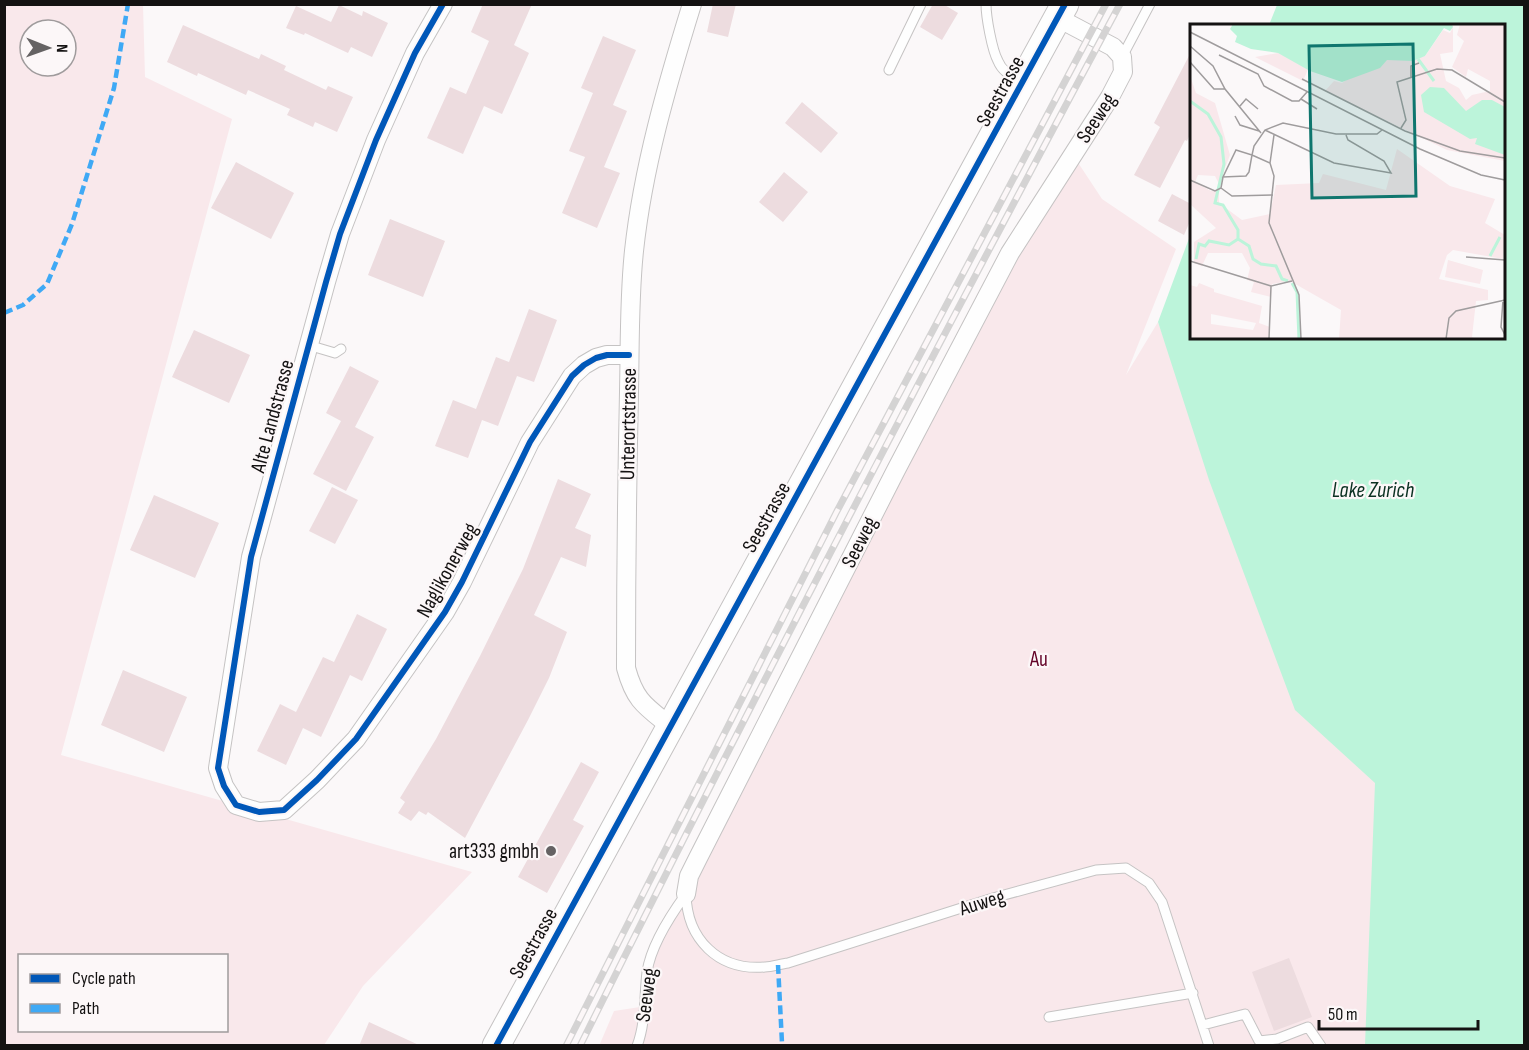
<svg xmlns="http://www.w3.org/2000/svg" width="1529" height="1050" font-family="'Sofia Sans Condensed',sans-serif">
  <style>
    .green { fill: #f9e8eb; fill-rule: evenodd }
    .water { fill: #bcf4da }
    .building { fill: #eddcdf }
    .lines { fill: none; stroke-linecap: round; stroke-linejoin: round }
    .service-casing { stroke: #c5c3c3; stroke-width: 11 }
    .minor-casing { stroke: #c5c3c3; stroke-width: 20 }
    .primary-casing { stroke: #c5c3c3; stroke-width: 29 }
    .service { stroke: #fefefe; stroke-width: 9 }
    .minor { stroke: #fefefe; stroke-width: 18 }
    .primary { stroke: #fefefe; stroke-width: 27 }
    .rail-casing { stroke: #d4d3d3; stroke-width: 7 }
    .rail { stroke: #fcf7f8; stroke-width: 4.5; stroke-dasharray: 14; stroke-linecap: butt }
    .quiet { stroke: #3fa9f5; stroke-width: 4.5; stroke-dasharray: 9 4.5; stroke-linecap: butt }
    .cycleway-casing { stroke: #fcf7f8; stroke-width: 10 }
    .cycleway { stroke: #0057b8; stroke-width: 6 }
    .poi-dot { fill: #656263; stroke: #fcf7f8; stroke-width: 2 }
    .labels { text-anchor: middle; stroke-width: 4.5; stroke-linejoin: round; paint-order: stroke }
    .street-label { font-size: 21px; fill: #141212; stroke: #fcf7f8 }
    .park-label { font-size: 21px; fill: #640428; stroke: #fcf7f8 }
    .poi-label { font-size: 21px; fill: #141212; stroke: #fcf7f8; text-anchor: end }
    .water-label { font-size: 22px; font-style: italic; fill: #0b3122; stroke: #fcf7f8 }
    .inset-river { fill: none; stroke: #bcf4da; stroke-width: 3 }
    .inset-road { fill: none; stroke: #9f9c9d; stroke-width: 1.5 }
    .view { fill: #0f766e; fill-opacity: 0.15; stroke: #0f766e; stroke-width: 3 }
    .inset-edge { fill: none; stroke: #141212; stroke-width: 3 }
  </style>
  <rect width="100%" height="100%" fill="#fbf8f9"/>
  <!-- green -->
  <path class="green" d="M5 5H143L145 77 232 119 61 755 472 872 363 986 324 1045 5 1046ZM30 30H66V66H30ZM20 956H226V1030H20Z
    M1073 155 1102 199 1176 249 1126 375 1158 322 1171 359 1420 690 1366 1045 599 1046 614 1011 640 1007 647 970 698 858Z"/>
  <!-- water -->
  <path class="water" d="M1277 5H1524V1045H1365L1375 783 1295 710 1209 480 1158 322 1191 233 1192 338H1504V26L1269 25Z"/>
  <!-- building -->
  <path class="building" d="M483 4H532L514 45 529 53 502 114 484 106 463 154 427 138 450 87 466 94 489 41 471 32Z
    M713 4H736L728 37 707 32Z
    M933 4H943L958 13 942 40 920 27Z
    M339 5 362 16 363 11 388 23 372 57 351 47 348 53 305 33 304 35 286 28 296 6 331 22Z
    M183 25 259 59 261 54 286 66 284 70 326 90 328 86 353 97 337 132 315 122 313 127 287 115 290 109 248 90 246 95 198 73 197 76 167 62Z
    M603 36 636 50 613 105 627 111 604 167 620 173 597 228 562 213 585 157 569 151 593 93 581 88Z
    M1191 52V132L1187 141 1185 140 1160 188 1134 175 1160 127 1154 123Z
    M802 102 838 133 821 153 785 123Z
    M236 162 294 193 271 239 211 208Z
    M784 172 808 192 783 222 759 202Z
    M1172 194 1191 204V219L1184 235 1158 221Z
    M390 219 445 241 423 297 368 275Z
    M529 309 557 320 534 382 517 376 498 426 482 420 468 458 435 446 453 400 476 409 496 357 509 362Z
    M194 330 250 355 229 403 172 377Z
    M350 366 379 381 355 427 374 437 346 491 313 474 341 421 326 413Z
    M558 479 591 494 575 528 591 535 586 567 561 557 534 615 567 632 549 678 528 720 465 838 428 812 426 815 419 811 411 821 398 813 405 802 400 798 436 739 480 656 523 569Z
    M332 487 358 500 335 544 309 531Z
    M154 495 219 523 195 578 130 550Z
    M357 614 387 629 362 681 350 675 321 737 303 728 286 765 257 751 280 704 296 712 323 657 334 662Z
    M123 670 187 697 164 752 101 725Z
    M581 762 599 772 573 820 584 826 547 893 518 877Z
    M1289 958 1312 1017 1274 1031 1252 972Z
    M369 1022 421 1046H359Z"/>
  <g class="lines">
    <defs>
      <path id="service" d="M986 4C986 17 992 50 998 61 1002 71 1011 76 1019 81
        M1122 57 1150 4
        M889 70 921 4
        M308 345 335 353 341 349
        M686 894C687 939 718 971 765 967 772 967 780 964 788 963L993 898 1096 870 1126 868 1149 883 1162 902 1209 1046
        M1049 1017 1193 993
        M1203 1025 1245 1014 1259 1041 1277 1039 1308 1027 1321 1046
        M637 1046C646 1022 644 997 647 972 651 945 670 916 686 894"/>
      <path id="minor" d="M443 4 415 53 376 140 340 234 326 282 251 557 218 768 224 786 236 805 259 812 284 810 317 780 356 739 445 612 462 582 530 442 572 376 584 365 596 358 607 355H629
        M670 726C645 706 635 701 626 668 626 576 627 484 629 392 630 345 629 298 634 251 643 167 667 85 692 4
        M686 894 689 876 698 858 896 470 1010 253 1110 97 1123 72 1122 57 1113 47 1058 18"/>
      <path id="primary" d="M496 1046 1065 4"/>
    </defs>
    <!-- service casing -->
    <use href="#service" class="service-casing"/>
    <!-- minor casing -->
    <use href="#minor" class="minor-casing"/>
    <!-- primary casing -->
    <use href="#primary" class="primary-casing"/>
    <!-- service -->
    <use href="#service" class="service"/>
    <!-- minor -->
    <use href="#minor" class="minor"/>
    <!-- primary -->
    <use href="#primary" class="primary"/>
    <defs>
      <path id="rail" d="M566 1046 836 513 1106 4
        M580 1046C754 695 935 349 1120 4"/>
    </defs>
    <!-- rail casing -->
    <use href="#rail" class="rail-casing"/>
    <!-- rail -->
    <use href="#rail" class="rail"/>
    <!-- quiet -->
    <path class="quiet" d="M4 313 23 305 47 284 72 224 114 88 128 4
      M778 965 782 1043 784 1046"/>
    <defs>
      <path id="cycleway" d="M443 4 415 53 376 140 340 234 326 282 251 557 218 768 224 786 236 805 259 812 284 810 317 780 356 739 445 612 462 582 530 442 572 376 584 365 596 358 607 355H629
        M496 1046 1065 4"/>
    </defs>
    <!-- cycleway casing -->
    <use href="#cycleway" class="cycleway-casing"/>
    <!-- cycleway -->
    <use href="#cycleway" class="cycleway"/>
  </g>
  <!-- markers -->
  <circle class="poi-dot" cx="551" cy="851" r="6"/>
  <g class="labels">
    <!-- street labels -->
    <g class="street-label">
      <text transform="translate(1000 91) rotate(-61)" y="7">Seestrasse</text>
      <text transform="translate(1096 118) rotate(-57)" y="7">Seeweg</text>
      <text transform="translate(272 416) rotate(-75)" y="7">Alte Landstrasse</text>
      <text transform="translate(628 424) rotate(-89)" y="7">Unterortstrasse</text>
      <text transform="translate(766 517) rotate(-61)" y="7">Seestrasse</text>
      <text transform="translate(859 542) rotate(-63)" y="7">Seeweg</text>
      <text transform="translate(447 570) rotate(-61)" y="7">Naglikonerweg</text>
      <text transform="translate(982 902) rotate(-17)" y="7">Auweg</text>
      <text transform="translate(533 943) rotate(-61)" y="7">Seestrasse</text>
      <text transform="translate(646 995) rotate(-82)" y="7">Seeweg</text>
    </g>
    <!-- park labels -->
    <g class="park-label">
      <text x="1039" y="666">Au</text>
    </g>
    <!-- poi labels -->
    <g class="poi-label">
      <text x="539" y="858">art333 gmbh</text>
    </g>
    <!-- water labels -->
    <g class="water-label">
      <text x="1373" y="497">Lake Zurich</text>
    </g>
  </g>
  <!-- overview -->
  <g transform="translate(1190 24)">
    <rect width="315" height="315" fill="#fbf8f9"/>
    <path d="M270 0H315V137L257 126 135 67 144 57 152 59 183 37 235 32 253 6 260 9 263 3V28L250 30 256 57 269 64 276 76 282 71 300 67V57L278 45 276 53 262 43 274 17 267 11ZM88 29 119 43 113 57 65 33ZM0 52 6 69 25 79 40 131 29 160 25 152 8 151 5 158 21 167 29 165V179L52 196 80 190 86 161 129 159 133 150 196 166 207 125 260 162 305 175 295 199 315 211 313 235 263 226 257 231 249 255 298 266V276L286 277 282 313 286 315H149L151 286 100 257 82 260 81 273 61 268 64 258 57 256 60 244 52 229H18L12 242 4 239V218L26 204 0 180ZM258 236 293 246 290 260 255 253ZM9 259 24 265V268L72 282 69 299 80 303 79 315H0V261L7 263ZM21 290 66 299 63 306 21 300Z" fill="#f9e8eb" fill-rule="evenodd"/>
    <path d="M43 0H262L263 3 260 7 254 4 235 32 223 37 197 36 190 44 152 58 120 47 88 29 61 25 45 18 47 12 40 5ZM240 63 254 64 276 87 292 76H302L315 83V131L285 120 287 114 280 115 234 88 231 71Z" fill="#bcf4da"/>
    <path class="inset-river" d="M228 35 244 57M0 77 18 90 31 113 34 140 25 179 33 181 48 206V215L59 222 63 235 71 240 86 242 92 255 98 257M300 232 310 213M6 235 9 220 15 222 19 217 39 221 48 215M102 259 107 268 109 315"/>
    <path class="inset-road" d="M0 8 230 125 291 151 315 156M0 22 23 42 35 65 71 109M29 31 68 50 74 62 102 77H109L117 68M0 38 24 65H35M221 53V42L229 39M112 55 215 107 270 127 315 134M111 75 127 85M50 82 56 75 68 85M45 92 50 101 69 107M211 104 216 96 207 58 247 45 262 46 315 78M75 106 144 139 201 149 194 137 158 116 156 111M46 126 62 131 59 148 56 152 33 153ZM80 139 84 111M0 156 25 167 31 164 33 153M31 164 42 172 83 171M276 233 315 236M0 237 81 262M313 276 311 303 315 311M79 315 81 262 102 257M111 315 109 271 79 199 84 152 80 139 62 131 64 122 75 106 93 99 146 110H187L192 106M256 315 259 294 266 287 315 276"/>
    <path class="view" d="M223 20 226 172 122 174 119 22Z"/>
    <rect width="315" height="315" class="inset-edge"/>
  </g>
  <!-- border -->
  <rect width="1529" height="1050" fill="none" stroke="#141212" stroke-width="12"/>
  <!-- legend -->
  <rect x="18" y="954" width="210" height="78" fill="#fcf7f8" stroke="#9f9b9c" stroke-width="1.5"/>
  <rect x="30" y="974" width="30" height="9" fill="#0057b8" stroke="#9f9b9c" stroke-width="1.5"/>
  <text x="72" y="984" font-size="18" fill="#141212">Cycle path</text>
  <rect x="30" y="1004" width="30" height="9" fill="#3fa9f5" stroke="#9f9b9c" stroke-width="1.5"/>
  <text x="72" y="1014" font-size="18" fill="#141212">Path</text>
  <!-- north arrow -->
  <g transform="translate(48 48) rotate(91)"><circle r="28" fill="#fcf7f8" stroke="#9f9b9c" stroke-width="1.5"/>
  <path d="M0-4.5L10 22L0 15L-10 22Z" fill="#656263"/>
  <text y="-9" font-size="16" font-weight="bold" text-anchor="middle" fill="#141212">N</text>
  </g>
  <!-- scale -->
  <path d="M1319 1020v9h159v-9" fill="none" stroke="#141212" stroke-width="3"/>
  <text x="1328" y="1020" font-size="18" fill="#141212" stroke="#fcf7f8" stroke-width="4.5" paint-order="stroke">50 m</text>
</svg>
